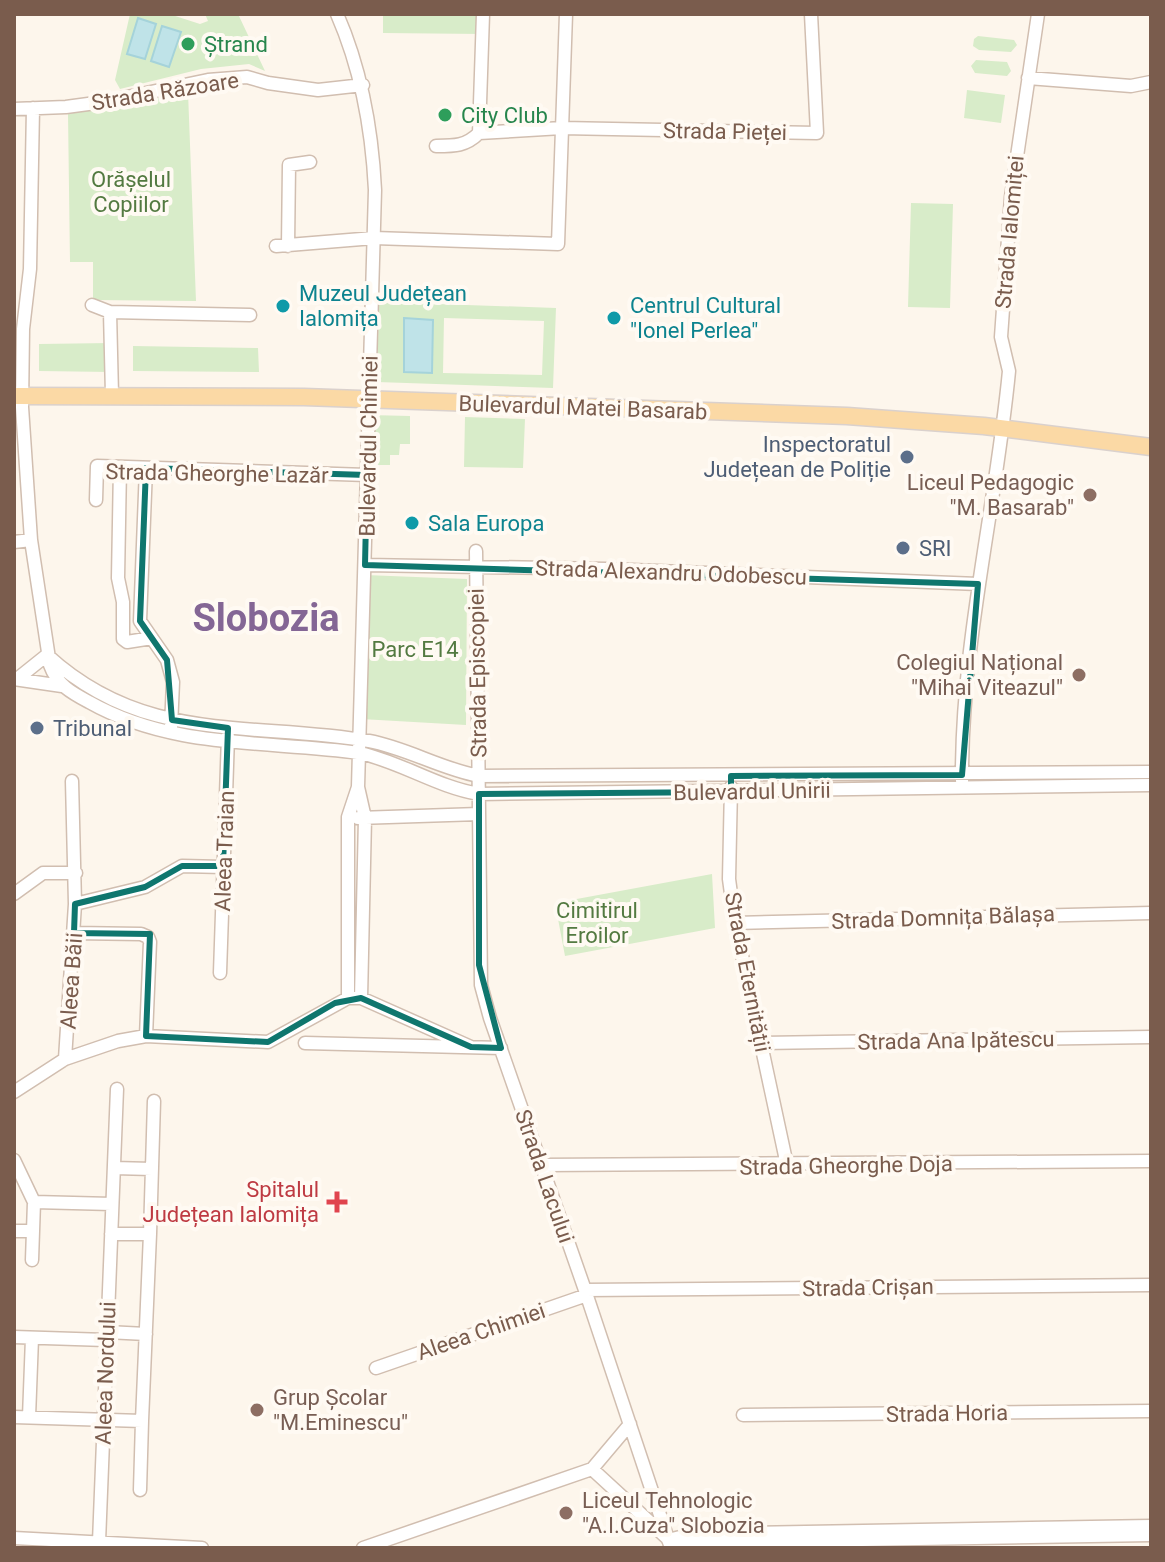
<svg xmlns="http://www.w3.org/2000/svg" width="1165" height="1562" font-family="Roboto,sans-serif">
  <style>
    .green { fill: #d8ecc9; fill-rule: evenodd }
    .water { fill: #bfe3e8; stroke: #a5d3da; stroke-width: 2 }
    .lines { fill: none; stroke-linecap: round; stroke-linejoin: round }
    .minor-casing { stroke: #d1beb0; stroke-width: 15 }
    .major-casing { stroke: #dad1cd; stroke-width: 19 }
    .minor { stroke: #fff; stroke-width: 12 }
    .major { stroke: #fbd9a5; stroke-width: 16 }
    .marked { fill: none; stroke: #0f766e; stroke-width: 6; stroke-linejoin: round }
    .leisure-dot { fill: #2e9e5b; stroke: #fffaf3; stroke-width: 3 }
    .culture-dot { fill: #0f9aa8; stroke: #fffaf3; stroke-width: 3 }
    .service-dot { fill: #5c6f8a; stroke: #fffaf3; stroke-width: 3 }
    .education-dot { fill: #8d6e63; stroke: #fffaf3; stroke-width: 3 }
    .health-dot { fill: #e0444e; stroke: #fffaf3; stroke-width: 3 }
    .labels { text-anchor: middle; stroke-width: 8; stroke-linejoin: round; paint-order: stroke }
    .leisure-label { font-size: 22px; fill: #27864d; stroke: #fffaf3; text-anchor: start }
    .street-label { font-size: 22px; fill: #7a5c4d; stroke: #fffaf3 }
    .park-label { font-size: 22px; fill: #537a41; stroke: #fffaf3 }
    .culture-label { font-size: 22px; fill: #0d838f; stroke: #fffaf3; text-anchor: start }
    .service-label { font-size: 22px; fill: #4e5e75; stroke: #fffaf3; text-anchor: start }
    .education-label { font-size: 22px; fill: #785e54; stroke: #fffaf3; text-anchor: end }
    .health-label { font-size: 22px; fill: #be3a42; stroke: #fffaf3; text-anchor: end }
    .town-label { font-size: 38px; font-weight: bold; fill: #846695; stroke: #fffaf3 }
  </style>
  <rect width="100%" height="100%" fill="#fdf6ec"/>
  <!-- green -->
  <path class="green" d="M130 14H169L200 24 208 21 205 14H238L265 71 249 64 201 69 120 89 115 80Z
    M383 14H483L482 34 383 33Z
    M978 36 1014 40 1017 45 1011 52 979 50 973 46 974 39Z
    M976 60 1007 62 1011 71 1007 76 975 73 971 66Z
    M967 90 1005 95 1001 123 964 118Z
    M188 92 196 301 93 300V262H70L68 114Z
    M911 203 953 204 950 308 908 307Z
    M379 302 556 308 553 388 377 382ZM444 318 544 321 542 375 443 373ZM404 319 433 320 432 373 404 372Z
    M111 343 110 372 39 371V344Z
    M133 346 258 348 259 372 133 371Z
    M369 415 410 416V444H400L399 455H390V465H368Z
    M465 417 525 419 523 468 464 467Z
    M365 575 467 579 466 725 361 719Z
    M712 874 715 928 565 956 555 903Z"/>
  <!-- water -->
  <path class="water" d="M138 18 156 24 145 59 127 54Z
    M162 26 181 32 169 67 151 61Z
    M404 318 433 320 432 373 404 372Z"/>
  <g class="lines">
    <defs>
      <path id="minor" d="M337 14C362 71 372 129 375 190L358 787 365 818 361 998
        M1028 78 1131 86 1151 82
        M33 108 30 269 23 329 22 407 31 540 50 665C57 685 72 693 89 702 174 750 267 740 360 753 401 762 437 787 479 794L1151 785
        M14 109 66 107 103 102 208 80 247 77 268 83 318 90 363 85
        M479 133 562 128 817 133 811 14
        M436 146C455 146 466 146 479 133L483 14
        M276 246 374 238 558 244 566 14
        M288 246 289 165 310 162
        M92 305 110 312
        M112 395 110 312 250 315
        M120 467 118 578 123 602V639L127 642 152 638
        M146 468 140 621 167 660 173 682 171 727
        M96 500 97 466 367 475
        M14 542 31 540
        M476 551 481 985 490 1018 585 1290 671 1548
        M365 565 607 569 978 584
        M47 655C145 745 250 721 369 741 407 748 441 769 479 776L1151 772
        M14 679 62 686
        M17 679 47 655
        M962 781C961 643 996 508 1009 371L1001 337 1011 197 1038 14
        M731 787 729 879 735 923 787 1165
        M358 818 479 814
        M14 894 43 873H76
        M75 904 145 887 182 866 223 867
        M735 923 1151 913
        M74 933 141 934 148 937 150 942 146 1036
        M220 973 228 736
        M348 998V817L358 787
        M305 1043 501 1048
        M762 1043 1151 1037
        M65 1059 75 904 72 781
        M14 1092 65 1059 118 1041 146 1036 268 1042 348 998H361L471 1047
        M14 1160 34 1202 33 1231H14
        M542 1165 1151 1161
        M114 1168 152 1169
        M34 1202 112 1204
        M111 1234H150L154 1101
        M32 1260 33 1231
        M585 1290 1151 1285
        M107 1332 146 1334
        M14 1337 106 1340
        M376 1368 587 1295
        M743 1415 1151 1411
        M14 1417 142 1421 150 1234
        M29 1417 32 1338
        M592 1469 666 1537
        M140 1490 142 1421
        M14 1538 202 1548
        M668 1540 692 1534 1151 1526
        M675 1541 693 1543 1151 1535
        M99 1542 117 1089
        M363 1548 592 1469 630 1424"/>
      <path id="major" d="M14 396 304 397 847 416 984 426 1151 447"/>
    </defs>
    <!-- minor casing -->
    <use href="#minor" class="minor-casing"/>
    <!-- major casing -->
    <use href="#major" class="major-casing"/>
    <!-- minor -->
    <use href="#minor" class="minor"/>
    <!-- major -->
    <use href="#major" class="major"/>
  </g>
  <!-- marked area -->
  <path class="marked" d="M146 468 367 475 365 565 978 584 962 775 731 776V792L479 794V965L501 1048 471 1047 361 998 335 1003 268 1042 146 1036 150 934 74 933 75 904 145 887 182 866H223L228 728 172 720 167 660 140 621Z"/>
  <!-- markers -->
  <g class="leisure-dot">
    <circle cx="188" cy="44" r="8"/>
    <circle cx="445" cy="115" r="8"/>
  </g>
  <g class="culture-dot">
    <circle cx="283" cy="306" r="8"/>
    <circle cx="614" cy="318" r="8"/>
    <circle cx="412" cy="523" r="8"/>
  </g>
  <g class="service-dot">
    <circle cx="907" cy="457" r="8"/>
    <circle cx="903" cy="548" r="8"/>
    <circle cx="37" cy="728" r="8"/>
  </g>
  <g class="education-dot">
    <circle cx="1090" cy="495" r="8"/>
    <circle cx="1079" cy="675" r="8"/>
    <circle cx="257" cy="1410" r="8"/>
    <circle cx="566" cy="1513" r="8"/>
  </g>
  <path class="health-dot" d="M333 1190h8v8h8v8h-8v8h-8v-8h-8v-8h8z"/>
  <g class="labels">
    <!-- leisure labels -->
    <g class="leisure-label">
      <text x="204" y="52">Ștrand</text>
      <text x="461" y="123">City Club</text>
    </g>
    <!-- street labels -->
    <g class="street-label">
      <text transform="translate(165 91) rotate(-9)" y="8">Strada Răzoare</text>
      <text transform="translate(725 131) rotate(1)" y="8">Strada Pieței</text>
      <text transform="translate(1009 232) rotate(-85)" y="8">Strada Ialomiței</text>
      <text transform="translate(583 407) rotate(2)" y="8">Bulevardul Matei Basarab</text>
      <text transform="translate(368 446) rotate(-89)" y="8">Bulevardul Chimiei</text>
      <text transform="translate(217 473) rotate(1)" y="8">Strada Gheorghe Lazăr</text>
      <text transform="translate(671 572) rotate(2)" y="8">Strada Alexandru Odobescu</text>
      <text transform="translate(477 673) rotate(-91)" y="8">Strada Episcopiei</text>
      <text transform="translate(752 791) rotate(-1)" y="8">Bulevardul Unirii</text>
      <text transform="translate(224 851) rotate(-88)" y="8">Aleea Traian</text>
      <text transform="translate(943 917) rotate(-2)" y="8">Strada Domnița Bălașa</text>
      <text transform="translate(748 972) rotate(79)" y="8">Strada Eternității</text>
      <text transform="translate(71 981) rotate(-86)" y="8">Aleea Băii</text>
      <text transform="translate(956 1040) rotate(-1)" y="8">Strada Ana Ipătescu</text>
      <text transform="translate(846 1165) rotate(-1)" y="8">Strada Gheorghe Doja</text>
      <text transform="translate(545 1176) rotate(71)" y="8">Strada Lacului</text>
      <text transform="translate(868 1287) rotate(-1)" y="8">Strada Crișan</text>
      <text transform="translate(481 1331) rotate(-19)" y="8">Aleea Chimiei</text>
      <text transform="translate(105 1373) rotate(-88)" y="8">Aleea Nordului</text>
      <text transform="translate(947 1413) rotate(-1)" y="8">Strada Horia</text>
    </g>
    <!-- park labels -->
    <g class="park-label">
      <text x="131" y="187">Orășelul<tspan x="131" dy="25">Copiilor</tspan></text>
      <text x="415" y="657">Parc E14</text>
      <text x="597" y="918">Cimitirul<tspan x="597" dy="25">Eroilor</tspan></text>
    </g>
    <!-- culture labels -->
    <g class="culture-label">
      <text x="299" y="301">Muzeul Județean<tspan x="299" dy="25">Ialomița</tspan></text>
      <text x="630" y="313">Centrul Cultural<tspan x="630" dy="25">"Ionel Perlea"</tspan></text>
      <text x="428" y="531">Sala Europa</text>
    </g>
    <!-- service labels -->
    <g class="service-label">
      <text x="891" y="452" text-anchor="end">Inspectoratul<tspan x="891" dy="25">Județean de Poliție</tspan></text>
      <text x="919" y="556">SRI</text>
      <text x="53" y="736">Tribunal</text>
    </g>
    <!-- education labels -->
    <g class="education-label">
      <text x="1074" y="490">Liceul Pedagogic<tspan x="1074" dy="25">"M. Basarab"</tspan></text>
      <text x="1063" y="670">Colegiul Național<tspan x="1063" dy="25">"Mihai Viteazul"</tspan></text>
      <text x="273" y="1405" text-anchor="start">Grup Școlar<tspan x="273" dy="25">"M.Eminescu"</tspan></text>
      <text x="582" y="1508" text-anchor="start">Liceul Tehnologic<tspan x="582" dy="25">"A.I.Cuza" Slobozia</tspan></text>
    </g>
    <!-- health labels -->
    <g class="health-label">
      <text x="319" y="1197">Spitalul<tspan x="319" dy="25">Județean Ialomița</tspan></text>
    </g>
    <!-- town labels -->
    <g class="town-label">
      <text x="266" y="631">Slobozia</text>
    </g>
  </g>
  <!-- border -->
  <rect width="1165" height="1562" fill="none" stroke="#7a5c4d" stroke-width="32"/>
</svg>
